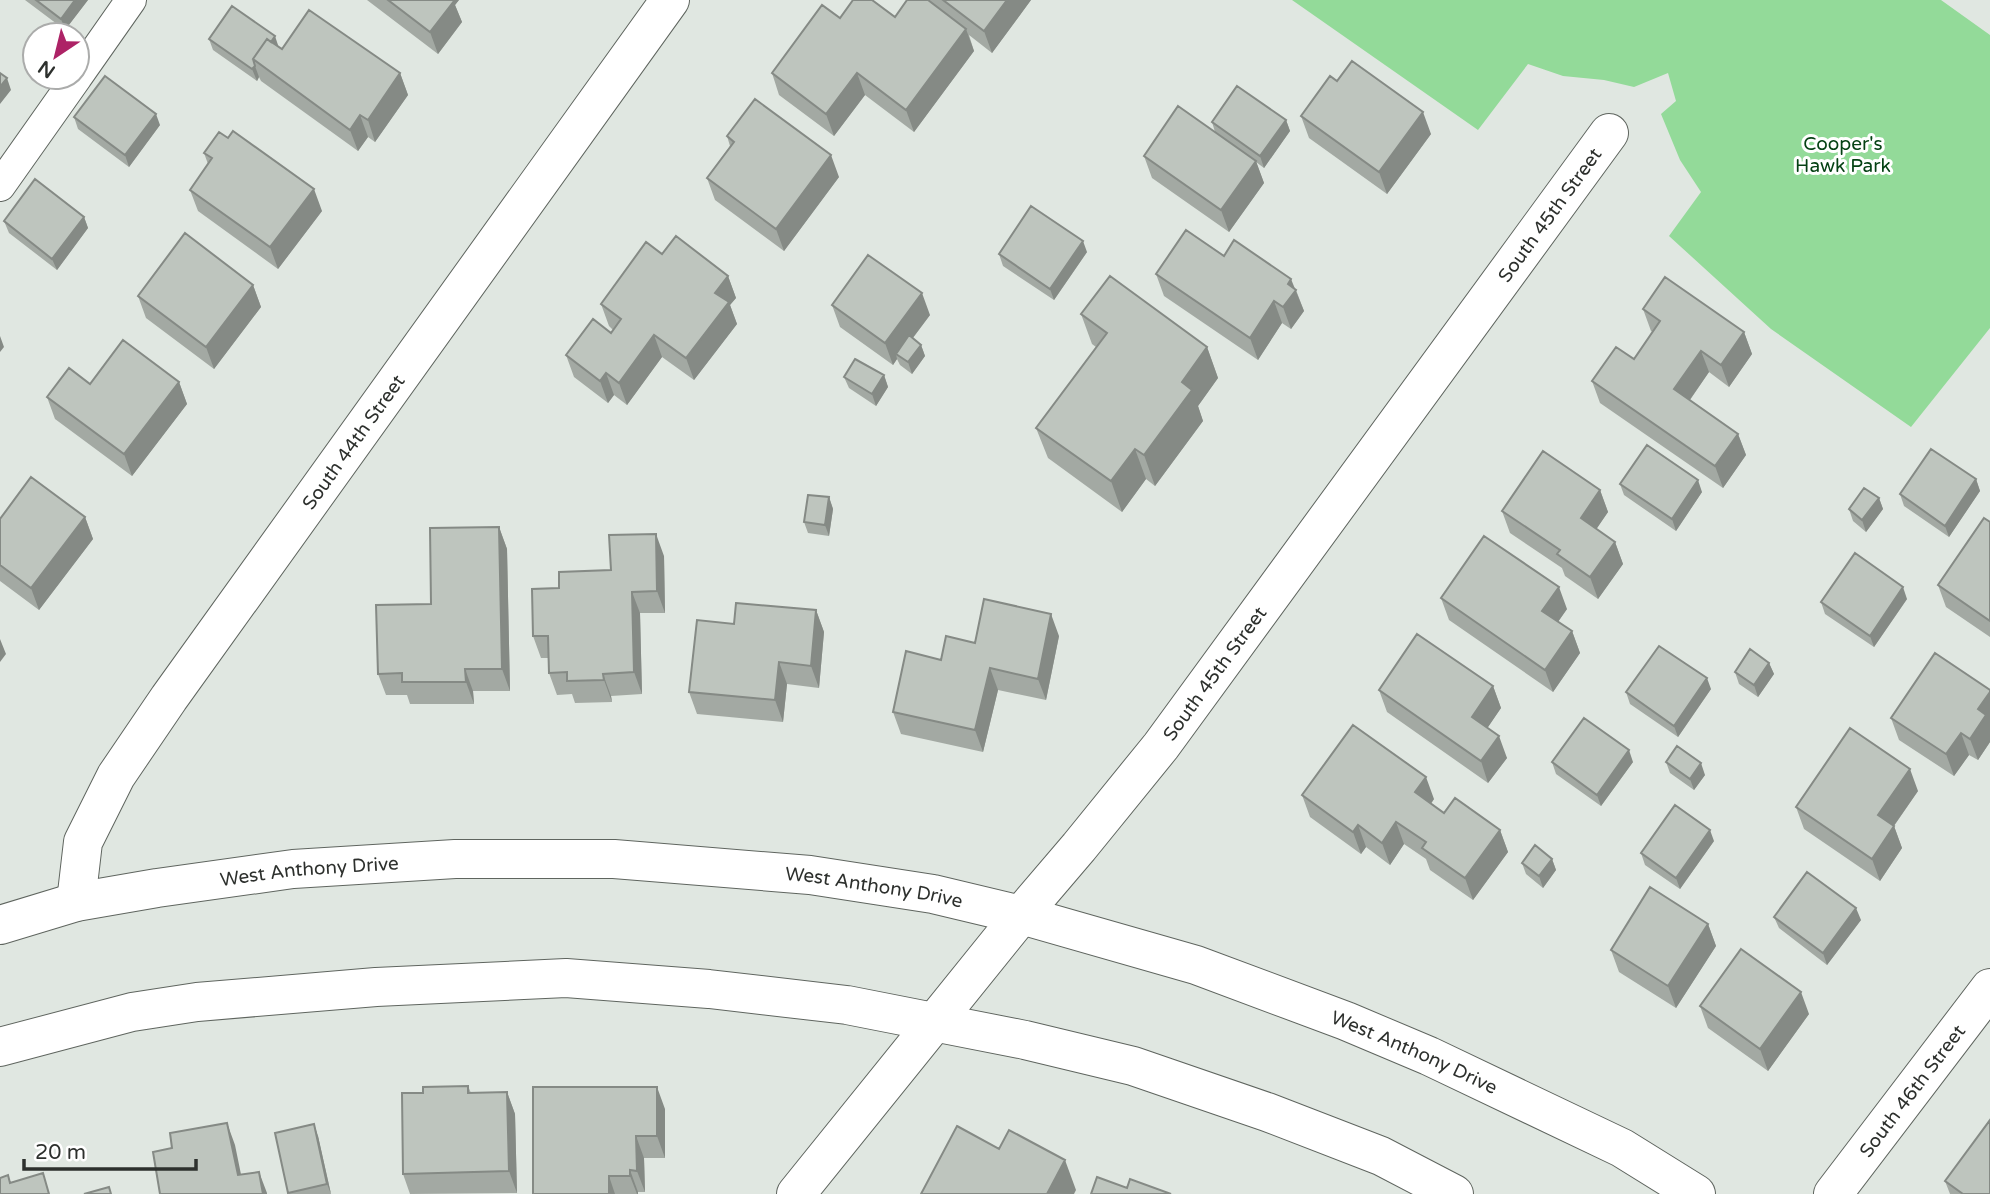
<svg xmlns="http://www.w3.org/2000/svg" width="1990" height="1194" font-family="'Varela Round',sans-serif">
  <style>
    .green { fill: #93da99 }
    .lines { fill: none; stroke-linecap: round; stroke-linejoin: round }
    .service-casing { stroke: #5f655f; stroke-width: 32 }
    .minor-casing { stroke: #5f655f; stroke-width: 40 }
    .service { stroke: #fff; stroke-width: 30 }
    .minor { stroke: #fff; stroke-width: 38 }
    .wall { fill: #a3a9a3 }
    .shaded-wall { fill: #858a85 }
    .building { fill: #bec5be; stroke: #858a85; stroke-width: 2 }
    .labels { text-anchor: middle; stroke-width: 6; stroke-linejoin: round; paint-order: stroke }
    .park-label { font-size: 19px; fill: #054214; stroke: #fff }
    .street-label { font-size: 19px; fill: #2d302d; stroke: #fff }
  </style>
  <rect width="100%" height="100%" fill="#e0e7e1"/>
  <!-- green -->
  <path class="green" d="M1292 0H1941L1990 35V328L1911 427 1771 329 1669 236 1701 192 1680 160 1661 114 1676 101 1668 73 1634 87 1604 80 1563 76 1528 64 1478 130Z"/>
  <g class="lines">
    <defs>
      <path id="service" d="M77 77 131 0
        M0 186 77 77"/>
      <g id="minor">
        <path id="s1" d="M76 902 83 842 116 776 169 698 670 0"/>
        <path id="s2" d="M0 925 76 902 157 888 293 869 455 859H614L810 875 933 894 1021 915 1196 965 1346 1021 1429 1056 1622 1148 1696 1194"/>
        <path d="M0 1047 132 1012 197 1002 376 987 566 978 709 989 847 1005 1025 1040 1133 1066 1267 1112 1381 1156 1454 1194"/>
        <path id="s3" d="M796 1194 1021 915 1079 847 1161 746 1609 133"/>
        <path id="s4" d="M1833 1194 1990 988"/>
      </g>
    </defs>
    <!-- service casing -->
    <use href="#service" class="service-casing"/>
    <!-- minor casing -->
    <use href="#minor" class="minor-casing"/>
    <!-- service -->
    <use href="#service" class="service"/>
    <!-- minor -->
    <use href="#minor" class="minor"/>
  </g>
  <!-- wall -->
  <path class="wall" d="M25 0H88L65 30Z
    M367 0H459L455 5 462 22 438 54Z
    M907 0H1031L992 53 969 35 974 51 914 132 865 95 834 136 779 95 772 73 840 18 895 17Z
    M209 39 279 47 282 49 400 73 408 95 375 142 368 137 358 151 261 81 259 77 257 81 213 50Z
    M1337 81 1431 134 1387 194 1309 138 1301 116Z
    M74 117 160 125 129 167 78 129Z
    M1286 120 1290 131 1264 168 1256 162 1264 183 1229 232 1152 178 1144 156 1215 132 1212 122Z
    M727 136 839 177 784 251 715 200 707 178 730 146Z
    M204 153 322 211 278 269 198 211 190 190 208 164Z
    M84 217 88 228 57 270 9 233 4 221Z
    M1087 252 1054 300 1003 266 999 254Z
    M662 254 728 276 736 298 730 305 737 324 694 380 662 357 627 405 614 395 608 403 574 377 566 355 611 333 613 330 609 326 601 304Z
    M1224 256 1296 290 1304 311 1291 329 1282 323 1258 360 1164 296 1156 274Z
    M253 285 261 307 214 369 146 318 138 296Z
    M832 305 930 315 913 338 921 345 925 356 912 374 900 365 897 359 893 365 840 327Z
    M1643 309 1744 332 1752 354 1729 387 1709 372 1690 400 1738 434 1746 455 1723 488 1600 403 1592 381 1634 359 1653 332 1651 331Z
    M1081 314 1207 347 1218 378 1198 406 1203 421 1155 486 1146 479 1122 512 1048 458 1036 428 1096 347 1092 344Z
    M884 375 888 387 876 406 849 388 844 377Z
    M179 382 187 404 132 476 55 419 47 397 90 384Z
    M1976 479 1980 491 1949 537 1904 506 1900 494Z
    M1620 484 1702 492 1676 531 1624 495Z
    M1600 490 1608 512 1596 529 1615 542 1623 564 1598 599 1565 576 1562 568 1510 533 1502 511Z
    M829 497 833 509 829 536 808 533 804 522Z
    M1879 498 1883 509 1866 532 1853 521 1849 509Z
    M85 517 93 539 39 610 0 581V519Z
    M1990 522V637L1946 607 1938 585Z
    M499 527 507 549 510 691H473L474 704H410L407 695H386L378 674 431 604Z
    M664 556 665 613H640L642 694 611 696 612 702 575 703 572 694 557 695 549 673 548 658H541L533 636 559 588 611 570Z
    M1441 598 1567 609 1558 622 1572 631 1580 653 1553 692 1449 620Z
    M1907 599 1874 647 1825 614 1821 602Z
    M816 610 824 632 819 688 787 684 783 722 697 714 689 692Z
    M1059 636 1046 700 998 690 983 752 901 734 893 712 941 660 975 643Z
    M1769 663 1774 674 1758 697 1739 684 1735 672Z
    M1493 686 1501 708 1487 728 1507 758 1488 783 1387 712 1379 690Z
    M1711 689 1678 737 1630 704 1626 692Z
    M1990 690V742L1978 760 1969 755 1954 776 1899 740 1891 718Z
    M1552 762H1633L1601 806 1556 774Z
    M1666 762 1705 775 1694 790 1670 773Z
    M1918 791 1894 826 1902 848 1880 881 1804 829 1796 807Z
    M1302 795 1434 799 1431 804 1444 813 1500 830 1508 852 1473 900 1430 870 1426 859 1404 844 1390 865 1366 847 1361 854 1310 817Z
    M1714 841 1680 889 1645 865 1641 853Z
    M1552 859 1556 870 1543 888 1526 874 1522 863Z
    M1774 917 1861 920 1827 965 1779 928Z
    M1708 924 1716 946 1676 1008 1619 972 1611 950Z
    M1700 1006 1809 1014 1768 1071 1708 1028Z
    M468 1086 471 1093 507 1092 515 1114 517 1193 410 1194 403 1174 423 1093Z
    M665 1109V1158H644L645 1192H638V1194H533Z
    M275 1133 318 1136 331 1194H289Z
    M1945 1181 1990 1194H1950Z"/>
  <!-- shaded-wall -->
  <path class="shaded-wall" d="M75 0H88L65 30 61 19Z
    M445 0H459L455 5 462 22 438 54 430 32Z
    M1007 0H1031L992 53 984 31Z
    M966 29 974 51 914 132 906 110Z
    M275 36 279 48 257 62Z
    M255 66 259 77 257 81 252 69Z
    M400 73 408 95 375 142 368 120Z
    M857 73 865 95 834 136 826 114Z
    M7 78 11 90 0 104V87Z
    M1423 112 1431 134 1387 194 1379 172Z
    M156 114 160 125 129 167 125 155Z
    M360 115 368 137 358 151 350 130Z
    M1286 120 1290 131 1264 168 1260 156Z
    M831 155 839 177 784 251 776 229Z
    M1256 161 1264 183 1229 232 1221 210Z
    M314 189 322 211 278 269 270 247Z
    M84 217 88 228 57 270 52 259Z
    M1083 241 1087 252 1054 300 1050 289Z
    M728 276 736 298 730 305 737 324 694 380 686 358 715 293Z
    M1291 279 1304 311 1291 329 1283 307 1288 284Z
    M253 285 261 307 214 369 206 347Z
    M922 293 930 315 899 356 896 354 897 359 893 365 885 343Z
    M1274 301 1282 323 1258 360 1250 338Z
    M1744 332 1752 354 1729 387 1721 365Z
    M654 335 662 357 627 405 619 383Z
    M0 336 4 347 0 352Z
    M921 345 925 356 912 374 908 362Z
    M1207 347 1218 378 1198 406 1203 421 1155 486 1144 455 1182 382Z
    M1701 351 1709 372 1682 411 1674 389Z
    M606 373 614 395 608 403 600 381Z
    M884 375 888 387 876 406 872 394Z
    M179 382 187 404 132 476 124 454Z
    M1738 434 1746 455 1723 488 1715 466Z
    M1135 449 1146 479 1122 512 1111 481Z
    M1976 479 1980 491 1949 537 1945 526Z
    M1698 480 1702 492 1676 531 1672 519Z
    M1600 490 1608 512 1589 540 1581 518Z
    M829 497 833 509 829 536 825 525Z
    M1879 498 1883 509 1866 532 1862 520Z
    M85 517 93 539 39 610 31 588Z
    M499 527 507 549 510 691 502 669Z
    M656 534 664 556 665 613 657 591Z
    M1615 542 1623 564 1598 599 1590 577Z
    M1559 587 1567 609 1550 633 1542 611Z
    M1903 587 1907 599 1874 647 1870 636Z
    M632 592 640 613 642 694 634 672Z
    M816 610 824 632 819 688 811 666Z
    M1051 614 1059 636 1046 700 1038 679Z
    M1572 631 1580 653 1553 692 1545 670Z
    M0 639 6 654 0 662Z
    M779 662 787 684 783 722 775 700Z
    M1769 663 1774 674 1758 697 1754 685Z
    M990 668 998 690 983 752 975 730Z
    M465 669 473 691 474 704 466 682Z
    M603 674 611 696 612 702 604 680Z
    M1707 678 1711 689 1678 737 1674 726Z
    M1493 686 1501 708 1480 739 1472 717Z
    M1990 692V742L1978 760 1970 739 1978 709Z
    M1961 733 1969 755 1954 776 1946 754Z
    M1499 736 1507 758 1488 783 1481 761Z
    M1629 750 1633 762 1601 806 1597 795Z
    M1701 763 1705 775 1694 790 1690 779Z
    M1910 769 1918 791 1886 837 1878 815Z
    M1426 777 1434 799 1423 814 1415 792Z
    M1396 822 1404 844 1390 865 1382 843Z
    M1358 825 1366 847 1361 854 1353 832Z
    M1894 826 1902 848 1880 881 1872 859Z
    M1500 830 1508 852 1473 900 1465 878Z
    M1710 830 1714 841 1680 889 1676 878Z
    M1552 859 1556 870 1543 888 1539 876Z
    M1856 908 1861 920 1827 965 1823 953Z
    M1708 924 1716 946 1676 1008 1668 986Z
    M1801 992 1809 1014 1768 1071 1760 1049Z
    M657 1087 665 1109V1158L657 1136Z
    M507 1092 515 1114 517 1193 509 1171Z
    M227 1123 235 1145 245 1194 238 1175Z
    M314 1124 318 1136 331 1194 327 1184Z
    M636 1136 644 1158 645 1192 637 1171Z
    M1065 1160 1076 1190 1074 1194H1047Z
    M630 1170 638 1192V1194H637L630 1176Z
    M259 1172 267 1193V1194H263Z
    M609 1176 615 1194H609Z"/>
  <!-- building -->
  <path class="building" d="M36 0H75L61 19Z
    M388 0H453L454 1 430 32Z
    M853 0H872L895 17 907 0H928L966 29 906 110 857 73 826 114 772 73 822 5 840 18Z
    M943 0H1007L984 31Z
    M232 6 275 36 271 42 267 39 253 59 255 66 252 69 209 39Z
    M309 10 400 73 368 120 360 115 350 130 253 59 267 39 282 49Z
    M1352 61 1423 112 1379 172 1301 116 1330 76 1337 81Z
    M0 73 7 78 0 87Z
    M105 76 156 114 125 155 74 117Z
    M1237 86 1286 120 1260 156 1212 122Z
    M755 99 831 155 776 229 707 178 734 142 727 136Z
    M1178 106 1256 161 1221 210 1144 156Z
    M233 131 314 189 270 247 190 190 212 158 204 153 219 132 228 138Z
    M35 179 84 217 52 259 4 221Z
    M1031 206 1083 241 1050 289 999 254Z
    M1186 230 1224 256 1234 240 1291 279 1288 284 1296 290 1283 307 1274 301 1250 338 1156 274Z
    M185 233 253 285 206 347 138 296Z
    M676 236 728 276 715 293 729 302 686 358 654 335 619 383 606 373 600 381 566 355 593 319 611 333 621 319 601 304 646 242 662 254Z
    M868 255 922 293 885 343 832 305Z
    M1110 276 1207 347 1182 382 1192 390 1144 455 1135 449 1111 481 1036 428 1107 333 1081 314Z
    M1665 277 1744 332 1721 365 1701 351 1674 389 1738 434 1715 466 1592 381 1616 347 1634 359 1660 321 1643 309Z
    M909 335 921 345 908 362 896 354Z
    M123 340 179 382 124 454 47 397 69 368 90 384Z
    M855 359 884 375 872 394 844 377Z
    M1647 445 1698 480 1672 519 1620 484Z
    M1931 449 1976 479 1945 526 1900 494Z
    M1543 451 1600 490 1581 518 1615 542 1590 577 1557 554 1560 550 1502 511Z
    M31 477 85 517 31 588 0 565V519Z
    M1864 488 1879 498 1862 520 1849 509Z
    M808 495 829 497 825 525 804 522Z
    M1984 518 1990 522V621L1938 585Z
    M499 527 502 669H465L466 682H402V673L378 674 376 605 431 604 430 528Z
    M656 534 657 591 632 592 634 672 603 674 604 680 567 681V672L549 673 548 636H533L532 589 559 588V572L611 570 609 535Z
    M1484 536 1559 587 1542 611 1572 631 1545 670 1441 598Z
    M1855 553 1903 587 1870 636 1821 602Z
    M984 599 1051 614 1038 679 990 668 975 730 893 712 906 651 941 660 946 636 975 643Z
    M736 603 816 610 811 666 779 662 775 700 689 692 697 620 734 624Z
    M1417 634 1493 686 1472 717 1499 736 1481 761 1379 690Z
    M1659 646 1707 678 1674 726 1626 692Z
    M1750 649 1769 663 1754 685 1735 672Z
    M1935 653 1990 690V692L1978 709 1986 715 1970 739 1961 733 1946 754 1891 718Z
    M1584 718 1629 750 1597 795 1552 762Z
    M1353 725 1426 777 1415 792 1444 813 1455 798 1500 830 1465 878 1422 848 1426 842 1396 822 1382 843 1358 825 1353 832 1302 795Z
    M1850 728 1910 769 1878 815 1894 826 1872 859 1796 807Z
    M1677 746 1701 763 1690 779 1666 762Z
    M1675 805 1710 830 1676 878 1641 853Z
    M1535 845 1552 859 1539 876 1522 863Z
    M1807 872 1856 908 1823 953 1774 917Z
    M1650 887 1708 924 1668 986 1611 950Z
    M1741 949 1801 992 1760 1049 1700 1006Z
    M468 1086V1093L507 1092 509 1171 403 1174 402 1093H423V1087Z
    M533 1087H657V1136H636L637 1171 630 1170V1176H609V1194H533Z
    M1990 1120V1194H1963L1945 1181Z
    M227 1123 238 1175 259 1172 263 1194H160L153 1152 172 1148 170 1133Z
    M314 1124 327 1184 288 1193 275 1133Z
    M957 1126 999 1149 1009 1130 1065 1160 1047 1194H921Z
    M43 1173 49 1194H0V1178L8 1175 10 1183Z
    M1097 1177 1127 1188 1130 1179 1171 1194H1091Z
    M109 1187 111 1194H84Z"/>
  <g class="labels">
    <!-- park labels -->
    <g class="park-label">
      <text x="1843" y="150">Cooper's<tspan x="1843" dy="22">Hawk Park</tspan></text>
    </g>
    <!-- street labels -->
    <g class="street-label">
      <text dy="7" stroke="none"><textPath href="#s3" startOffset="1236">South 45th Street</textPath></text>
      <text dy="7" stroke="none"><textPath href="#s1" startOffset="544">South 44th Street</textPath></text>
      <text dy="7" stroke="none"><textPath href="#s3" startOffset="668">South 45th Street</textPath></text>
      <text dy="7" stroke="none"><textPath href="#s2" startOffset="315">West Anthony Drive</textPath></text>
      <text dy="7" stroke="none"><textPath href="#s2" startOffset="882">West Anthony Drive</textPath></text>
      <text dy="7" stroke="none"><textPath href="#s2" startOffset="1449">West Anthony Drive</textPath></text>
      <text dy="7" stroke="none"><textPath href="#s4" startOffset="130">South 46th Street</textPath></text>
    </g>
  </g>
  <!-- north arrow -->
  <g transform="translate(56 56) rotate(215)"><circle r="33" fill="#ffffff" stroke="#abacab" stroke-width="2"/>
  <path d="M0-5L12 26L0 18L-12 26Z" fill="#ad2366"/>
  <text y="-10" font-size="19" font-weight="bold" text-anchor="middle" fill="#2d302d">N</text>
  </g>
  <!-- scale -->
  <path d="M24 1159v10h172v-10" fill="none" stroke="#2d302d" stroke-width="3.5"/>
  <text x="35" y="1159" font-size="21" fill="#2d302d" stroke="#ffffff" stroke-width="5" paint-order="stroke">20 m</text>
</svg>
